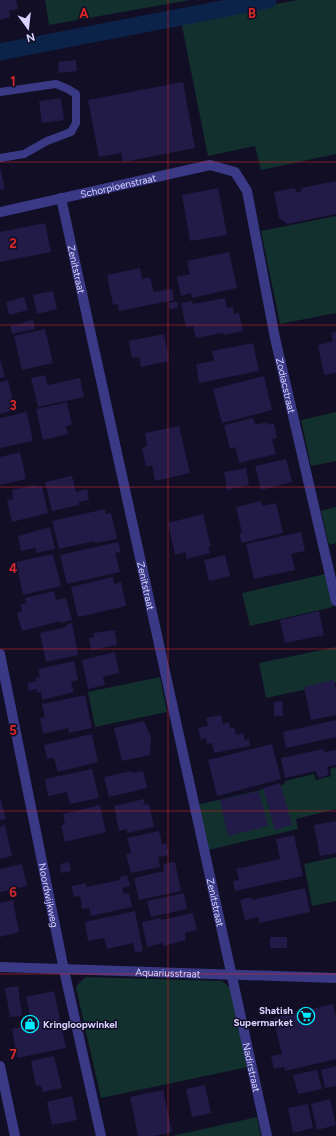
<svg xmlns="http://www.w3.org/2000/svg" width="336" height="1136" font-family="Figtree,sans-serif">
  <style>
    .green { fill: #11302e }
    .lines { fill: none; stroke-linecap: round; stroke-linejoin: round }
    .canal { stroke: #0b2349; stroke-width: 17 }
    .building { fill: #221a47 }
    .lane { stroke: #3a3986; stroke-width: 8 }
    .street { stroke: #3a3986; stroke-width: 10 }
    .grid { fill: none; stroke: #d62828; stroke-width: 1; stroke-opacity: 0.55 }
    .labels { text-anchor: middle; stroke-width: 3; stroke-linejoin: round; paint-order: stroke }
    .street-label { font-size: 10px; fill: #d8d3ff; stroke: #120e26 }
    .poi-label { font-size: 10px; font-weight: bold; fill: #d8d3ff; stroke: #120e26; text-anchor: end }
    .grid-label { font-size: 13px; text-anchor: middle; font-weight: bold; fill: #d62828; stroke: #120e26; stroke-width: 3; stroke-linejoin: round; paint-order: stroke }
  </style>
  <rect width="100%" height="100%" fill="#120e26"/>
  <!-- green -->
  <path class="green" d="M45 0H190L49 25Z
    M298 0H336V154L261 170 255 146 208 156 181 21Z
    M336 216V313L280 324 261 231Z
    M336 412V461L311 466 301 420Z
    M336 507V543L329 545 321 511Z
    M325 574 333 607 250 626 242 593Z
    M336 647V683L266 698 259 663Z
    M160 677 167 712 95 727 88 692Z
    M336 767V809L296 819 298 829 208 850 197 805 285 784V781L314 774 316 780 331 776 330 769Z
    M336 857V901L312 906 304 864Z
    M86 977 222 981 230 988 248 1067 101 1098 76 988 79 983Z
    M257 1117 261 1136H172Z"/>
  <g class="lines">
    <!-- canal -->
    <path class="canal" d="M0 52 268 0"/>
  </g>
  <!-- building -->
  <path class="building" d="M0 0H16L18 9 9 11 10 17 0 20Z
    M76 60 77 71 59 73 58 62Z
    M183 82 195 148 123 162 121 153 99 157 88 100Z
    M61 98 64 120 42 123 39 101Z
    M0 167 5 189 0 190Z
    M336 181V214L287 224 279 218 274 192 295 188 296 192 302 191 301 188Z
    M218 188 227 235 190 241 182 195Z
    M45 223 51 252 0 262V232Z
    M229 252 237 288 192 298 191 293 181 296 177 277 190 274 187 261Z
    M140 268 142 279 150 277 154 292 172 289 174 300 119 311 118 304 113 305 107 275Z
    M53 291 57 309 37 314 33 295Z
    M24 297 28 310 9 315 6 302Z
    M225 298 227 308 233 307 234 314 239 313 243 331 224 335 223 333 196 338 193 326 186 328 181 303 192 301 193 304Z
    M177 301 178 308 170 309 168 303Z
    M33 320 35 329 12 334 10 326Z
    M45 329 53 363 22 370 14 336Z
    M336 332V373L324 375 318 345 333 341 331 333Z
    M164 334 169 361 141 367 139 357 132 358 129 341Z
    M253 343 259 371 199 383 196 364 214 361 212 351Z
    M0 359 5 377 0 378Z
    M45 375 48 385 80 378 84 397 38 407 31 378Z
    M264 376 272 410 222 423 213 389Z
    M8 380 15 410 0 414V382Z
    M67 402 72 425 66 426 68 434 43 440 36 409Z
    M27 412 33 441 0 448V418Z
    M253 418 255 425 267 422 268 425 274 423 277 438 272 439 276 454 239 463 235 447 230 449 224 425Z
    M179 426 190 473 155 481 152 465 146 467 142 448 147 446 145 433Z
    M20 452 26 479 0 485V457Z
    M286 459 292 482 261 490 255 466Z
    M246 468 249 485 227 490 224 472Z
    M72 476 76 492 87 489 89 500 79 502V505L52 511 45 482Z
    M36 485 37 487 42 486 48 513 12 522 7 500 13 499 12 490Z
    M261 501 262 506 276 503 283 533 242 543 239 534 242 533 236 507Z
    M105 509 106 514 111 513 117 539 95 543V541L59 549 52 521Z
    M203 514 211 547H208L210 553 187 559 185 552 175 555 168 523Z
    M50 527 55 549 36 553 35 548 21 551 18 536Z
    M301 532 305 551 291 554 295 570 254 579 246 544Z
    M118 542 121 552 115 553 120 572 67 584 60 555Z
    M53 554 61 586 23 595 16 562Z
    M225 555 230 576 209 581 204 560Z
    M113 577 114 584 121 582 126 606 78 617 71 587Z
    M54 591 56 600 66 598 72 620 61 623 60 621 22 631 17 613 22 611 20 604 26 603 25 598Z
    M319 611 324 635 285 643 280 620Z
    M72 623 78 655 46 662 40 633 66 627V625Z
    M115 630 117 645 91 650 89 638 94 637V633Z
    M115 652 119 673 103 677 105 685 88 689 82 660Z
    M74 661 78 680 71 682 74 692 42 700 41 692 37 693V689L29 691 27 683 36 681 35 678 40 677 38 669Z
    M334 680 336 689V715L311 720 304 687Z
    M85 695 92 728 69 733 68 728 43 734 40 718 45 717 42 704Z
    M282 701 283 716H274V702Z
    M221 715 223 724 229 722 230 728 234 727 236 735 243 733 245 740 249 739 250 746 214 753 212 743 207 744 206 738 201 740 198 728 208 726 206 718Z
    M336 720V737L286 748 283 732Z
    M144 721 151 737 150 755 122 761 114 728Z
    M92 734 98 762 58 772 54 758 47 759 44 745Z
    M272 744 281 779 217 796 208 760Z
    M323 749 324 752 336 750V765L327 767 329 775 318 778 316 771 285 778 281 758Z
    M92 769 99 798 70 804 67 792 48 796 45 779Z
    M131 771 132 773 143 771 147 788 109 797 104 777Z
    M280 783 292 825 275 830 263 788Z
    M259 791 268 826 228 836 220 800Z
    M144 799 145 805 149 804 154 827 127 833V829L119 831 114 806Z
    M1 800 6 819 0 820V801Z
    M100 805 106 832 65 842 61 825H65L63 814Z
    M336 821V853L320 856 314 825Z
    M5 825 12 856 0 859V827Z
    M159 831 162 844 166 843 169 855 158 857 160 867 131 873 126 854 131 853 127 838Z
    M294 835 303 876 235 891 233 881 239 880 236 869 280 859 276 839Z
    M69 862 71 871 61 873 60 864Z
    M175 862 181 891 139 900 134 878 164 871 163 864Z
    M22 864 27 886 0 892V869Z
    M127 875 130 886 122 888 124 894 129 893 132 907 91 916 89 908 82 909 80 896 74 897 71 886 86 883V887L120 880V877Z
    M305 888 310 912 259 923 258 917 245 920 240 900 251 897 252 900Z
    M184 893 187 909 151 917 147 901Z
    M13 900 19 932 0 937V903Z
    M135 911 143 951 135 953 133 943 107 949 104 938 88 941 85 922Z
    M193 913 197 930 185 933 186 940 164 946 163 943 147 947 142 922 160 918 161 920Z
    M270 937H287V948H270Z
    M18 986 22 1016 10 1017 5 988Z
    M54 991 66 1048 17 1058 12 1029 32 1025 26 997Z
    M333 1004 336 1017V1059L285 1071 284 1067 274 1069 271 1056 282 1054 273 1018Z
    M54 1056 62 1088 43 1092 41 1085 36 1086 31 1061Z
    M336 1066V1086L325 1088 321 1070Z
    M317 1070 322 1089 298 1094 293 1075Z
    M205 1085 211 1113 192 1117 186 1089Z
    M163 1090 172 1132 154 1136H138L130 1097Z
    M72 1096 77 1120 52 1125 47 1102Z
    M330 1099 336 1125 317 1130 311 1104Z
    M308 1104 313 1128 293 1133 288 1108Z"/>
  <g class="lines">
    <!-- lane -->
    <path class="lane" d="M0 92 56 84 68 89 76 94V123L71 132 47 141 24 154 0 158"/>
    <!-- street -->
    <g class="street">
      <path id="s1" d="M61 198 267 1136"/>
      <path id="s2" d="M0 212 210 165 235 172 247 191 275 338 336 601"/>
      <path id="s3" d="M0 654 64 970 101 1136"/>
      <path id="s4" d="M0 967 336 978"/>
      <path d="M0 1066 15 1136"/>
    </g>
  </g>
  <!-- grid -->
  <path class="grid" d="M168 0V1136M0 162H336M0 325H336M0 487H336M0 649H336M0 811H336M0 974H336"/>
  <!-- icons -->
  <defs>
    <symbol id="supermarket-ring" viewBox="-11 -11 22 22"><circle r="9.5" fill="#120e26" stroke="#00eafe" stroke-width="1.5"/><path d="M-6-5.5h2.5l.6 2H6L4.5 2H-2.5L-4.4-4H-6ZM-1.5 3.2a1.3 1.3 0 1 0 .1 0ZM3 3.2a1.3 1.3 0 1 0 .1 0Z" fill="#00eafe"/></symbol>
    <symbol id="shop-ring" viewBox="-11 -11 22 22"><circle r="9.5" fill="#120e26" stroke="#00eafe" stroke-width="1.5"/><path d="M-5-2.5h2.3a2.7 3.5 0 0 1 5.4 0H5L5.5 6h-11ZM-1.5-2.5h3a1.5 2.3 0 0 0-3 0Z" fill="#00eafe"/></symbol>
  </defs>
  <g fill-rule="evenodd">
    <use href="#supermarket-ring" x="296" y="1006" width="20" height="20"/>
    <use href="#shop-ring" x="20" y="1014" width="20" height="20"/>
  </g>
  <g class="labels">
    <!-- street labels -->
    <g class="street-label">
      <text dy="4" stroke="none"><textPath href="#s2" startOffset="121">Schorpioenstraat</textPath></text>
      <text dy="4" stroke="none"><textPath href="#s1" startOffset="73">Zenitstraat</textPath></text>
      <text dy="4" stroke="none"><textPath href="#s2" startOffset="462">Zodiacstraat</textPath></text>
      <text dy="4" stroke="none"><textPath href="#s1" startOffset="397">Zenitstraat</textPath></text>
      <text dy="4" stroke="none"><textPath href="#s3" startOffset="246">Noordwijkweg</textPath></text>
      <text dy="4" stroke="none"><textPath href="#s1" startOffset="721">Zenitstraat</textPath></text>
      <text dy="4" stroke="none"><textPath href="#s4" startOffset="168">Aquariusstraat</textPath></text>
      <text dy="4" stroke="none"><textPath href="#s1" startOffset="890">Nadirstraat</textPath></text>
    </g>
    <!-- poi labels -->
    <g class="poi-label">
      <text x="293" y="1014">Shatish<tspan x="293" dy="12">Supermarket</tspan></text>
      <text x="43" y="1028" text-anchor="start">Kringloopwinkel</text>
    </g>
  </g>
  <g class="grid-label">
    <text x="84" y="18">A</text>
    <text x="252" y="18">B</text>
    <text x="13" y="86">1</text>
    <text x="13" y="248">2</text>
    <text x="13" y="410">3</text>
    <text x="13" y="573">4</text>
    <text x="13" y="735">5</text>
    <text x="13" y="897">6</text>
    <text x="13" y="1059">7</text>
  </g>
  <!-- north arrow -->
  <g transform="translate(28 28) rotate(165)" stroke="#120e26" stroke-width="3" paint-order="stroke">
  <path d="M0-3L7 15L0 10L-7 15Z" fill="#d8d3ff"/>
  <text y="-6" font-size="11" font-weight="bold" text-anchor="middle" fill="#d8d3ff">N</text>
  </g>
</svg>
